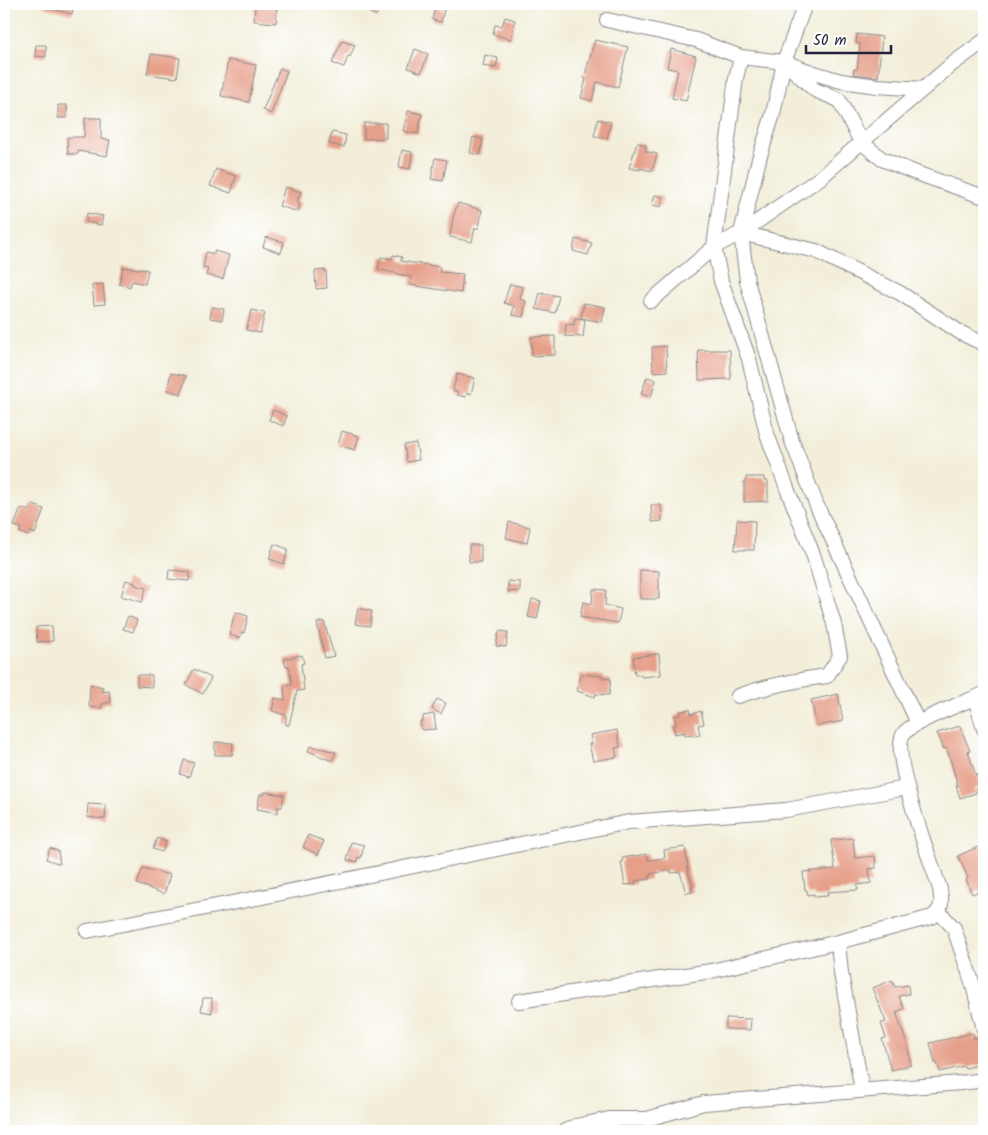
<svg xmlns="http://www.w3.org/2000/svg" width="988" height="1135" font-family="Kalam,sans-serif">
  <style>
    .building { fill: #e69f89 }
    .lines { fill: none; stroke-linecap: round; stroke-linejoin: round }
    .minor-casing { stroke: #8a888a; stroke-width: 16 }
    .minor { stroke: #fff; stroke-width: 14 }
  </style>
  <rect width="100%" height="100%" fill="#fff"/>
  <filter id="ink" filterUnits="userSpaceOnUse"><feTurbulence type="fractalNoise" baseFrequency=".02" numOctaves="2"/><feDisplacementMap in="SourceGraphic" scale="10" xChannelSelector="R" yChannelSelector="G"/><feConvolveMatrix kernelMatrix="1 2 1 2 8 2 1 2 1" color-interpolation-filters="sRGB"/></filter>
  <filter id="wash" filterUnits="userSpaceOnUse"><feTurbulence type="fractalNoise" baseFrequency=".0096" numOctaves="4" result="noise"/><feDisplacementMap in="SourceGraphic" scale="20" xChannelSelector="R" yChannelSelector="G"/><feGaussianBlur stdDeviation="1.12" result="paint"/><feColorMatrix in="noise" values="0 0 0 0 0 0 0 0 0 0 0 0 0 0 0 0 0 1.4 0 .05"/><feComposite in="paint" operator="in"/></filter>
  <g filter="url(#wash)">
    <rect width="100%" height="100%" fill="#f2eed9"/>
    <g id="blocks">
      <!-- building -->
      <path class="building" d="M44 4H74L72 14 44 7Z
        M368 4H382L376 16 365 10Z
        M255 6 277 9 276 23 254 21Z
        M435 7 444 10 441 22 432 20Z
        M505 17 515 20 511 39 493 34 495 25 502 26Z
        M857 34 882 37 878 77 853 74 854 69H857L860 44 856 43Z
        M595 40 628 47 618 87 597 82 592 101 581 98 586 79 584 78Z
        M342 41 355 45 350 57 348 56 344 67 332 63Z
        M36 45H46V57L35 56Z
        M415 49 428 54 421 73 408 68Z
        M671 49 696 56 686 101 672 98 678 70 667 68Z
        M151 54 180 58 177 78 147 74Z
        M485 55 498 58 496 68 483 66Z
        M228 60 256 65 249 102 221 96Z
        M280 68 287 71 271 114 263 110Z
        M58 105H67V118H58Z
        M408 111 422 114 418 134 403 131Z
        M85 118H101V139L110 140 107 156 78 151V154H68L67 137H84Z
        M598 119 611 122 607 139 594 136Z
        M364 123H386V138L364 139Z
        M332 132 346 135 344 147 329 144Z
        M473 137 483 139 480 155 470 153Z
        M637 143 646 145 645 151 657 154 652 171 640 168V170L629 168Z
        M402 150 412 152 410 169 399 167Z
        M435 158 447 160 443 181 431 179Z
        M216 169 236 176 231 193 210 186Z
        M285 187 301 192 297 202 300 203 298 212 279 206Z
        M655 195 663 197 661 207 652 205Z
        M458 203 482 210 479 228H475L472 242 450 237 453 217Z
        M87 213 103 216 101 225 86 222Z
        M266 237 284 242 281 253 263 247Z
        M575 239 592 243 588 255 573 251Z
        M214 251 229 255 223 279 206 275 208 269 203 268 206 252 214 254Z
        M393 255 402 257 401 261 440 267 439 272 463 274 461 293 410 285 411 277 378 269 381 257 392 259Z
        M123 267 148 270 145 284 132 281 130 287 119 284Z
        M326 270 327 288 316 289 315 271Z
        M103 284 105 304 94 305 92 285Z
        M510 284 523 287 520 299 526 301 523 317 512 315 514 306 504 303Z
        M540 293 559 296 555 313 536 309Z
        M584 303 605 307 602 322 581 318Z
        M212 307 224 309 222 320 210 318Z
        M252 310 265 313 260 333 246 330Z
        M575 318 585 319 583 337 565 336 566 324 574 325Z
        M555 336V355L532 356 531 337Z
        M666 346 667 371 653 372 652 347Z
        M698 350H730L731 379 699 380Z
        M171 373 186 376 181 394 167 390Z
        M457 374 475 378 471 394 467 393 466 397 457 395 458 392 453 391Z
        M647 377 656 380 651 397 641 394Z
        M273 410 287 416 283 426 269 420Z
        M342 431 359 436 355 450 338 445Z
        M416 443 419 460 407 462 404 445Z
        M746 477H764V481H768V501L744 502V481H746Z
        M31 504 44 509 35 534 30 532 29 536 19 532 21 528 14 526 21 508 29 511Z
        M651 505H661L662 521 652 522Z
        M737 520 755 521 754 550H735Z
        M509 522 530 527 527 543 506 538Z
        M274 544 288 549 284 564 269 559Z
        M469 545H481V562H469Z
        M169 570 190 572 189 581 168 579Z
        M640 570 659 571V599H640Z
        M126 580 135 583V585L146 588 142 602 121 596Z
        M508 581 520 582V591L508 592Z
        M593 589 606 590 605 605 621 609 618 623 580 617 583 602 592 604Z
        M532 599 541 601 537 619 528 617Z
        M358 608 372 611 370 626 355 624Z
        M235 612 248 616 244 633 242 632 240 638 229 635Z
        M128 616 137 620 133 632 123 629Z
        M324 621 334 656 325 658 317 623Z
        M52 626 53 641 37 642 36 627Z
        M499 631 508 632 506 647 496 646Z
        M659 654 661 675 642 677 641 675H635L633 657Z
        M302 655 304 663 301 664 304 690 297 691 289 725H286V715L272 711 275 698 285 700 284 686 292 685 289 666 286 667 284 659Z
        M194 669 211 678 203 694 186 685Z
        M580 674 604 676 603 678 611 679 609 695 596 694 595 697 577 691Z
        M137 675H152V687L137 686Z
        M90 684 103 687 102 692 109 691 111 702 102 704 101 708 89 707Z
        M838 694 843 721 817 726 811 700Z
        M437 699 446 703 441 714 432 709Z
        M690 709 691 714 701 711 704 724 698 725 700 735 692 736 691 734 685 735 684 732 675 734 673 726 676 725 674 716 680 715 679 712Z
        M434 714 436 729 422 730 420 721H423V716Z
        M960 726 970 751H968L976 776 978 775 982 787 975 789 976 793 960 798 956 786H958L950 758 946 748 944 749 937 733Z
        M617 730 620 747 615 748 617 757 593 761 589 744H592L590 735Z
        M215 742 233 743 232 755H215Z
        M310 746 336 752 332 761 308 751Z
        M184 760 194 763 189 777 180 774Z
        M264 792 284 795 282 807H278V813L257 809 260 794 264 795Z
        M88 804 106 805 105 819 87 817Z
        M308 835 324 841 318 855 303 847Z
        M157 838 166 842 162 852 153 849Z
        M853 838 855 858 875 856 876 868 869 869 871 883 857 885 858 890 827 892 828 896 814 897V894L808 895 807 890H805L803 872 835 869 831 840Z
        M351 842 364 845 361 858 358 857 357 862 347 860Z
        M984 844V889L972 894 966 879 968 878 958 856Z
        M685 847 689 875 693 886 691 887 692 892 686 893 680 872 671 873V870L650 874V879L635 881 636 884 625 885 621 862H623L622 858 647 854 648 860 665 858 664 850Z
        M50 848 58 851 60 864 46 859Z
        M143 868 170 875 164 894 137 884Z
        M892 980 895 987 908 985 909 994 899 996 904 1009 896 1012 907 1044 911 1065 891 1070 882 1039 886 1038 881 1023 886 1022 872 988Z
        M203 998H212V1013L201 1011Z
        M726 1018 751 1019 750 1030 726 1029Z
        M973 1033 974 1038H983L984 1064 965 1068 964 1066 940 1072 937 1063H935L930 1043Z"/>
    </g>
  </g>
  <g filter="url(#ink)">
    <use href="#blocks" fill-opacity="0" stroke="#8a888a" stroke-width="1"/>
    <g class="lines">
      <defs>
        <path id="minor" d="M805 4 784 62 773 114 759 159 741 233 747 281 792 441 817 506 918 723
          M607 20 696 40 741 57 784 62 814 73 841 81 877 86 923 89
          M790 67 815 90 839 100 861 142 882 159 916 173 984 197
          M741 233 816 251 900 293 961 333 984 344
          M651 301 714 247 741 233 820 178 951 65 984 41
          M738 696C767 686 796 680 827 676L840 656 834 624 814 557 788 491 767 434 749 359 721 281 714 247 736 78 741 57
          M975 698 984 729
          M939 912 954 928 973 985 984 1029
          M87 931 242 901 629 822 786 810 906 788
          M838 942 841 973 862 1090
          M519 1001 711 971 838 942 932 917C943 909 942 902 940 889 932 864 887 749 905 732 918 719 966 702 984 694
          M565 1131 576 1126 609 1119H647L704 1103 961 1083 984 1080"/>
      </defs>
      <!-- minor casing -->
      <use href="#minor" class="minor-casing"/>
      <!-- minor -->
      <use href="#minor" class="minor"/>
    </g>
  </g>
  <!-- margin -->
  <rect width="988" height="1135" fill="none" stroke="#fff" stroke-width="20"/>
  <!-- scale -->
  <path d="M806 45v8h85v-8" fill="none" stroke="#22223b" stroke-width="2.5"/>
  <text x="813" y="45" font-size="15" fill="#22223b" stroke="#ffffff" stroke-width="4" paint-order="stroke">50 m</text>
</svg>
